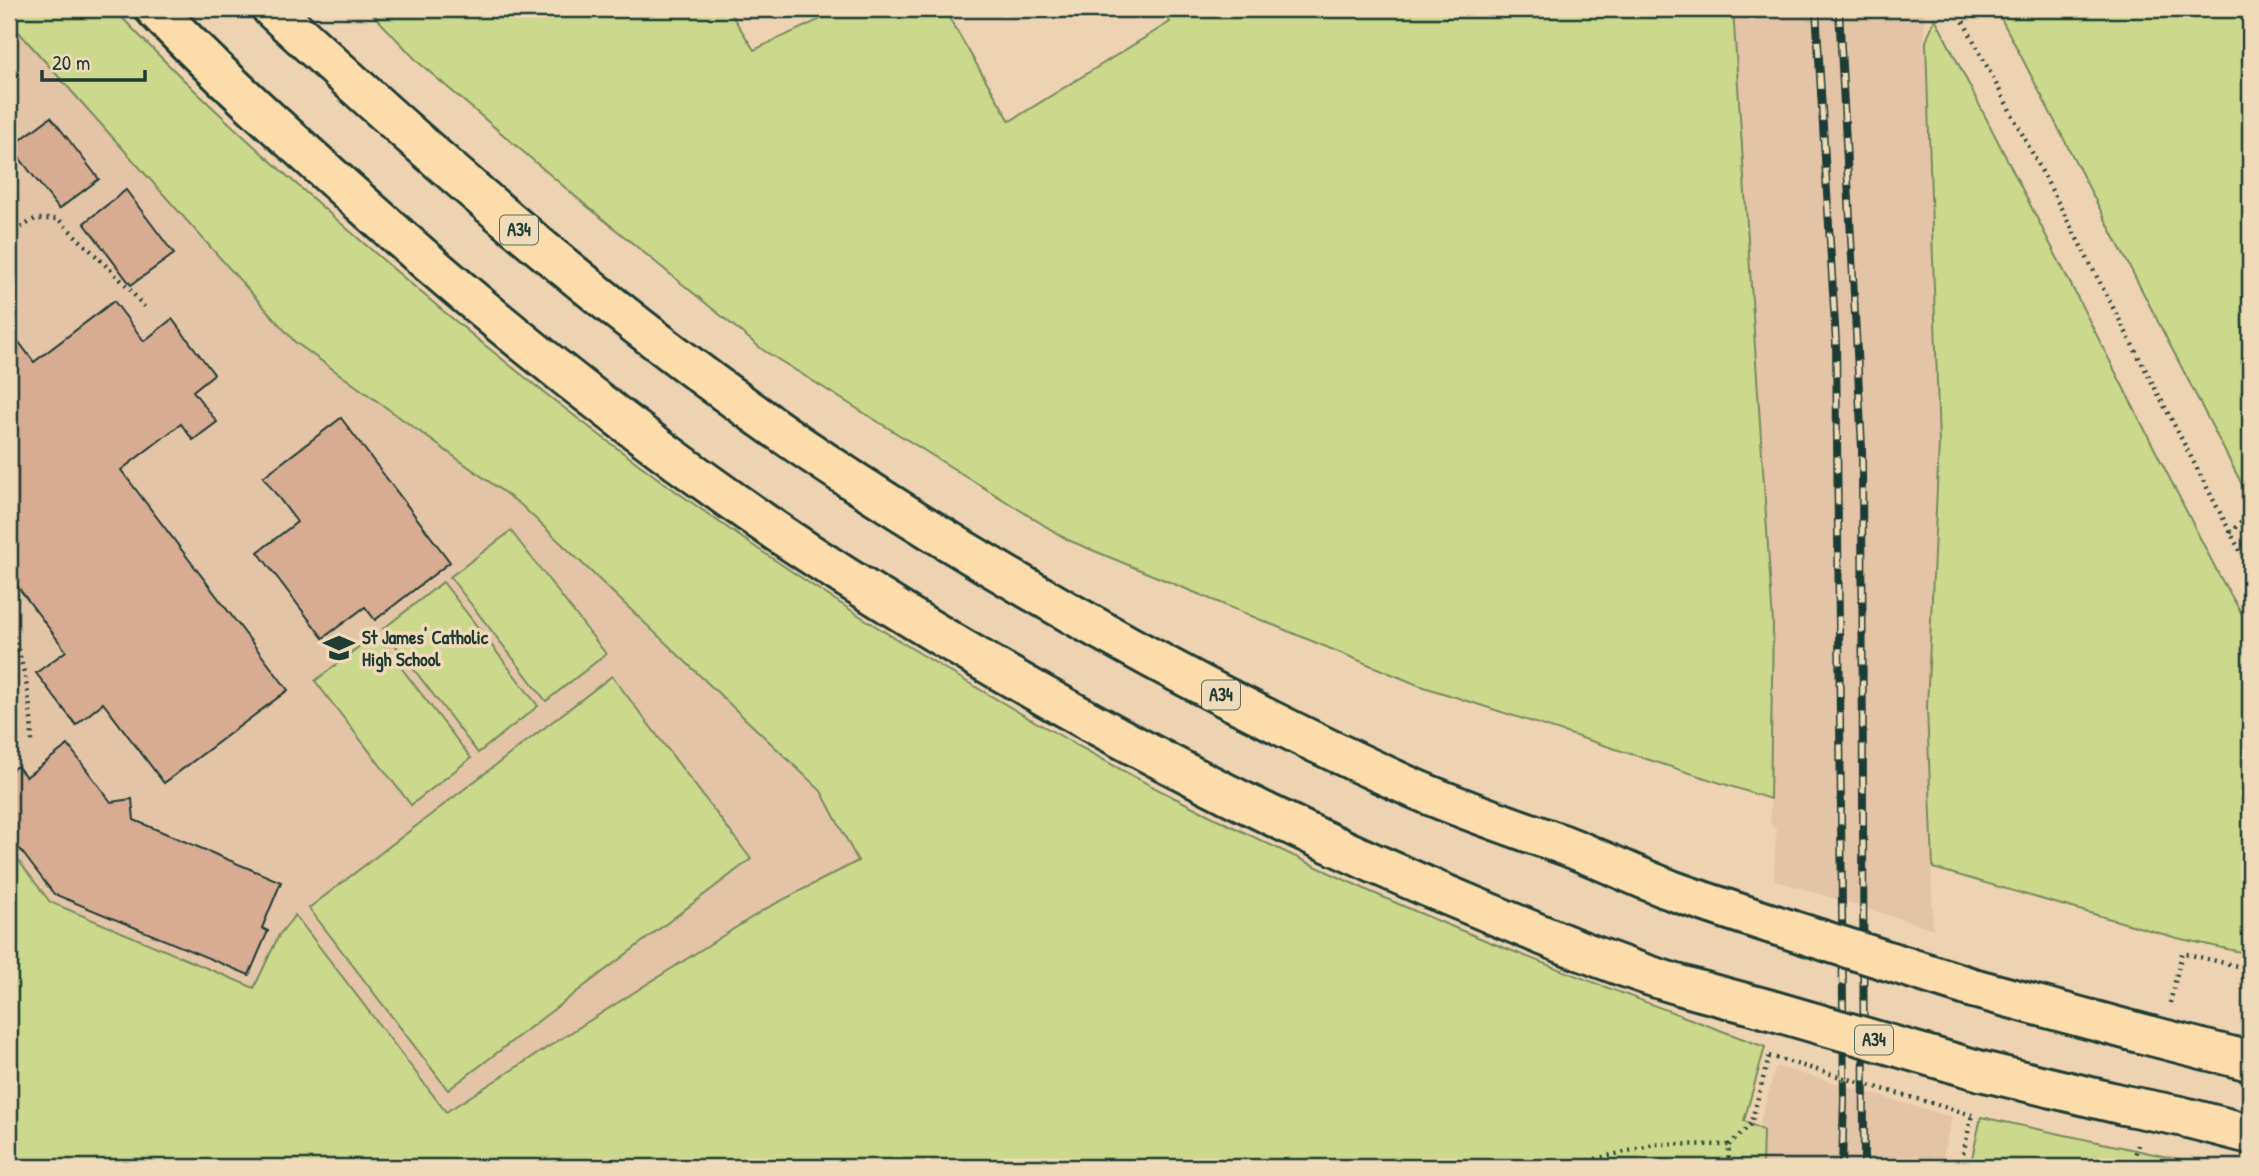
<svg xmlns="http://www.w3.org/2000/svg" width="2259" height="1176" font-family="'Patrick Hand',sans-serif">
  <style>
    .built { fill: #e3c4a7 }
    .green { fill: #ccd88b; stroke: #768a60; stroke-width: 2 }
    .building { fill: #d8ac92; stroke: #1f3d34; stroke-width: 2 }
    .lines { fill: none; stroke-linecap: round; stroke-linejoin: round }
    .trunk-casing { stroke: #1f3d34; stroke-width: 44 }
    .path { stroke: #1f3d34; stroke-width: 4.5; stroke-dasharray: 2 5; stroke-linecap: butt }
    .trunk { stroke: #fddcac; stroke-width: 38 }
    .rail-casing { stroke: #1f3d34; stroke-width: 8 }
    .rail { stroke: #efdab9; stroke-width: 5; stroke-dasharray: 16; stroke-linecap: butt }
    .trunk-bridge-casing { stroke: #1f3d34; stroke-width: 44; stroke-linecap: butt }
    .path-bridge { stroke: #1f3d34; stroke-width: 4.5; stroke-dasharray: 2 5; stroke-linecap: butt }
    .trunk-bridge { stroke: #fddcac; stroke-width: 38 }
    .labels { text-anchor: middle; stroke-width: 7; stroke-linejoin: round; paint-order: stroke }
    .shield { fill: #efdab9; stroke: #5d6c5c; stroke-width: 2 }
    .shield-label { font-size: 18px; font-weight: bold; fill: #1f3d34 }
    .poi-label { font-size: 19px; font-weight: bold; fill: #1f3d34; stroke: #efdab9; text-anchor: start }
  </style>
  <rect width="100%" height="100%" fill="#eed3b3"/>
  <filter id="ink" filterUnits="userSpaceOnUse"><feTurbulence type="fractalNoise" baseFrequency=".0143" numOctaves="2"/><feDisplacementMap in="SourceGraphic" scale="14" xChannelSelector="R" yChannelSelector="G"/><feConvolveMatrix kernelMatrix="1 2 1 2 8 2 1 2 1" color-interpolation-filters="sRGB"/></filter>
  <g filter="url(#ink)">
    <!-- built -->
    <path class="built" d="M9 9 295 342 520 504 821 791 858 862 765 909 401 1142 9 1167Z
      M1733 9H1924L1939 444 1927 708 1933 929 1774 880 1776 830 1770 823 1773 623Z
      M1776 1066 1952 1117 1941 1167H1762L1763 1131 1758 1128Z"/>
    <!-- green -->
    <path class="green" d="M9 9H114C190 90 275 166 359 239 570 424 798 588 1043 726 1086 750 1129 775 1173 797 1238 830 1303 861 1369 891 1499 949 1633 997 1765 1047L1744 1121 1763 1130 1762 1167H9V848L50 902 254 988 279 935 295 915 446 1112 765 909 858 861 821 791 520 504 295 342 9 21Z
      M368 9H728L754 50 842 9H944L1010 121 1170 22 1158 9H1733L1773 623 1770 799 1418 685 1068 540 763 350 582 202 418 62Z
      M1996 9H2250V500L2021 56Z
      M1935 18 2220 577 2250 627V954L2177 938 1933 868 1927 708 1939 444 1926 42Z
      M511 531 606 654 546 701 450 577Z
      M443 582 538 706 478 753 383 629Z
      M375 634 471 758 411 805 315 681Z
      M612 676 751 859 448 1090 309 908Z
      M1981 1117 2215 1167H1970Z"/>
    <!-- building -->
    <path class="building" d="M51 117 99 179 59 209 11 147Z
      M126 190 174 254 131 285 84 223Z
      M114 301 144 341 172 319 214 374 193 391 217 422 193 440 181 424 121 470 288 690 164 783 103 703 76 725 36 673 66 651 9 575V329L34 362Z
      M341 418 450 562 375 620 365 607 323 638 258 552 297 522 263 477Z
      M68 745 111 802 132 799 134 820 281 882 262 928 268 931 249 975 54 894 9 835V772L17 766 26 777Z"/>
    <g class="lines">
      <defs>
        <path id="trunk" d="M155 9C217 74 284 134 351 194 489 319 635 436 789 540 912 622 1040 696 1171 765 1274 819 1378 867 1485 911 1549 938 1617 967 1683 986 1711 994 1739 1001 1767 1009
          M272 9C454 178 643 344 852 480 1029 595 1214 698 1406 785 1457 808 1511 826 1564 845 1600 859 1635 876 1671 890 1704 902 1738 913 1772 924
          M1973 988 2136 1032
          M2202 1049 2250 1061
          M1981 1071 2124 1105
          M2180 1116 2250 1134"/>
      </defs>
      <!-- trunk casing -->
      <use href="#trunk" class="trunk-casing"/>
      <!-- path -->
      <path class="path" d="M1957 9 2250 570
        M9 235 35 219H58L127 286 145 308
        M2230 533 2250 512
        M9 623C24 661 32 704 32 745
        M2170 1003 2182 953 2250 969
        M1729 1145 1751 1124 1769 1056
        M1561 1167 1658 1144 1729 1145 1728 1167
        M1960 1167 1972 1115
        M2132 1167 2138 1145"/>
      <!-- trunk -->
      <use href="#trunk" class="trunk"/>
      <defs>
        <path id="rail" d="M1816 9 1836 342 1844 1098 1842 1167
          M1839 9 1862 448 1864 1167"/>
      </defs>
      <!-- rail casing -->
      <use href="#rail" class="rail-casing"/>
      <!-- rail -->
      <use href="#rail" class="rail"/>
      <defs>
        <path id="trunk-bridge" d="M1772 924 1973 988
          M1767 1009 1981 1071
          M2136 1032 2202 1049
          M2124 1105 2180 1116"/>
      </defs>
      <!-- trunk-bridge casing -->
      <use href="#trunk-bridge" class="trunk-bridge-casing"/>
      <!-- path-bridge -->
      <path class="path-bridge" d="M1769 1056 1972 1115"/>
      <!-- trunk-bridge -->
      <use href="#trunk-bridge" class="trunk-bridge"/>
    </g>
  </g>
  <!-- icons -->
  <defs>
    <symbol id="school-bare" viewBox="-9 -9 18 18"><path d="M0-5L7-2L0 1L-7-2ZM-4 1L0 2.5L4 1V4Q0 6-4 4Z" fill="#1f3d34" stroke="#efdab9" stroke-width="2.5" paint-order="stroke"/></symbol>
  </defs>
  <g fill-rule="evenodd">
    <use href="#school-bare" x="317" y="626" width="44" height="44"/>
  </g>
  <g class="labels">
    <!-- shield labels -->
    <g class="shield">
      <rect x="500" y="215.5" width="38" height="29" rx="5"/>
      <rect x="1202" y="680.5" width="38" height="29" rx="5"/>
      <rect x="1855" y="1025.5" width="38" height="29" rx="5"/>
    </g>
    <g class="shield-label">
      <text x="519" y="236">A34</text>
      <text x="1221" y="701">A34</text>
      <text x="1874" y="1046">A34</text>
    </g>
    <!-- poi labels -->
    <g class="poi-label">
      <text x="362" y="644">St James' Catholic<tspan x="362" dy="22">High School</tspan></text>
    </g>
  </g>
  <!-- margin -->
  <rect width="2259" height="1176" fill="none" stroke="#efdab9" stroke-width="35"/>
  <rect x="18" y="18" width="2224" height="1141" fill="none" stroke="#1f3d34" stroke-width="2.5" filter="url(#ink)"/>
  <!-- scale -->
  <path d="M42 70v10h103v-10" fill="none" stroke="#1f3d34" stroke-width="3.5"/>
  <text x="52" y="70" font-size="21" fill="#1f3d34" stroke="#efdab9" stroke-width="5" paint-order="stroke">20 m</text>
</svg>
